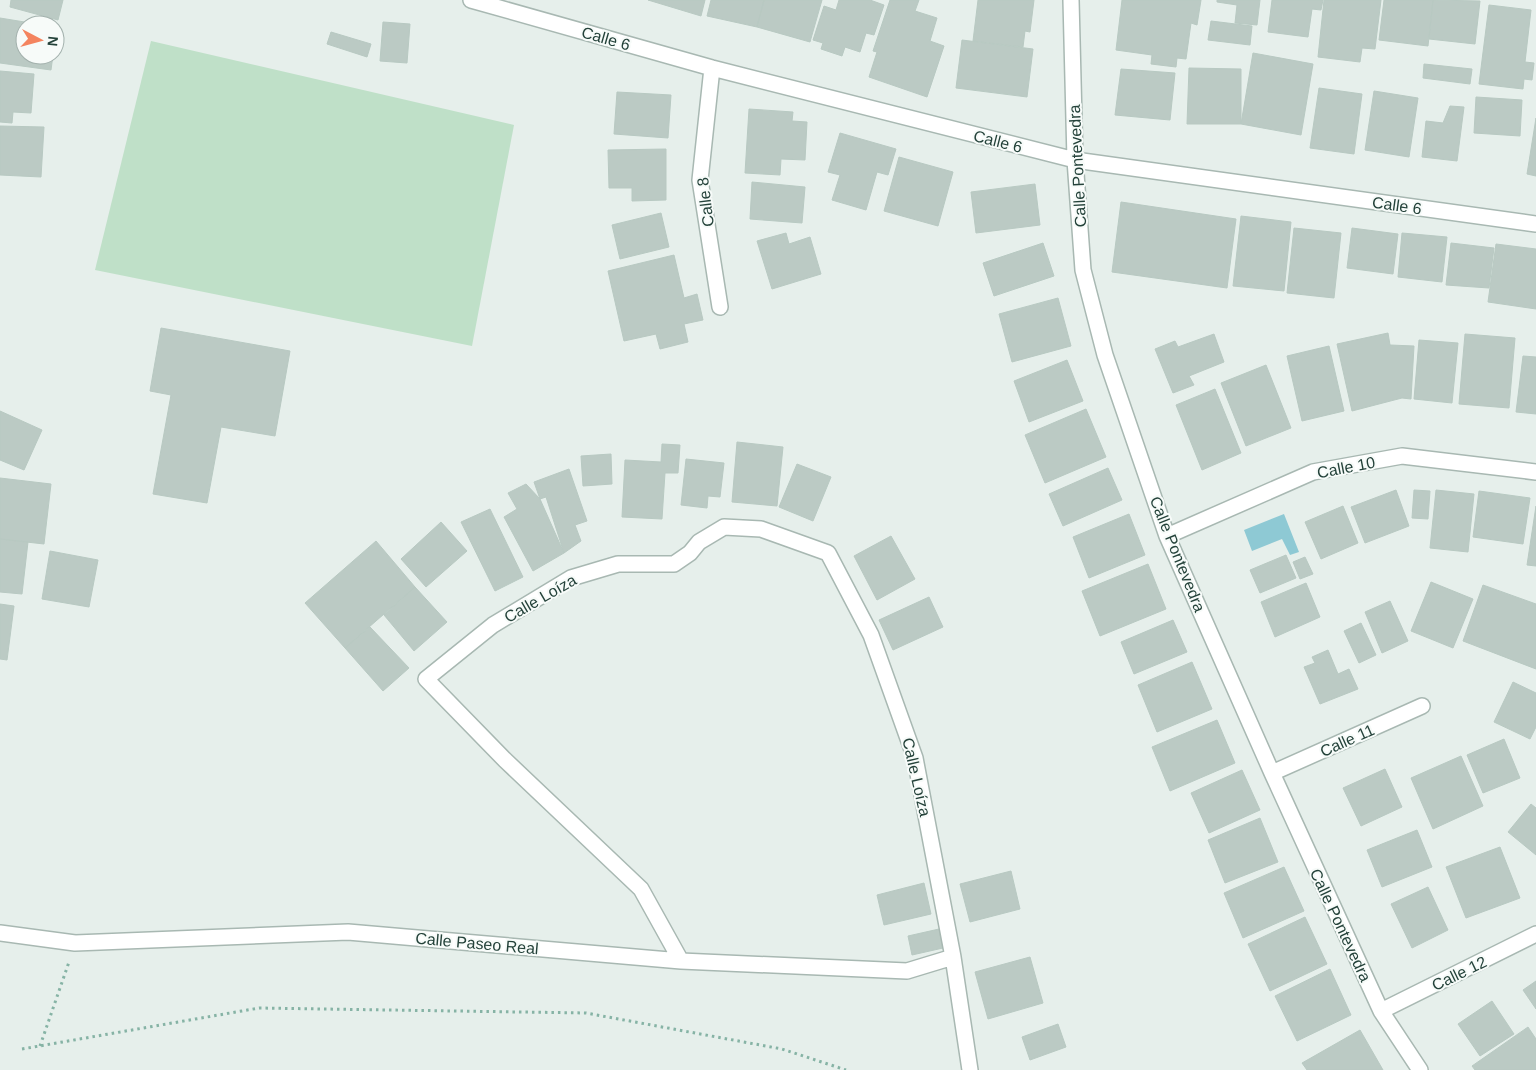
<svg xmlns="http://www.w3.org/2000/svg" width="1536" height="1070" font-family="Arial,sans-serif">
  <style>
    .green { fill: #bfe0c8 }
    .water { fill: #8ec9d4 }
    .building { fill: #bbcac4; stroke: #b8c9c2 }
    .lines { fill: none; stroke-linecap: round; stroke-linejoin: round }
    .minor-casing { stroke: #a8b8b2; stroke-width: 18 }
    .path { stroke: #86b3a5; stroke-width: 3; stroke-dasharray: 2.5 4; stroke-linecap: butt }
    .minor { stroke: #fff; stroke-width: 15 }
    .labels { text-anchor: middle; stroke-width: 4; stroke-linejoin: round; paint-order: stroke }
    .street-label { font-size: 16px; fill: #24423a; stroke: #f7fbf9 }
  </style>
  <rect width="100%" height="100%" fill="#e6efeb"/>
  <!-- green -->
  <path class="green" d="M151 41 514 125 472 346 95 270Z"/>
  <!-- water -->
  <path class="water" d="M1284 514 1299 552 1290 555 1282 539 1252 551 1244 530Z"/>
  <!-- building -->
  <path class="building" d="M11 0H63L58 20 10 7Z
    M648 0H705L701 16Z
    M711 0H764L757 27 707 16Z
    M764 0H822L810 42 757 27Z
    M839 0H870L884 5 874 35 866 33 860 52 845 47 842 56 821 49 823 43 813 40 824 6 836 10Z
    M890 0H919L915 11 937 18 930 41 944 46 927 97 869 77 877 52 873 51Z
    M978 0H1034L1030 32 1025 31 1023 47 973 41Z
    M1122 0H1201L1197 25 1191 23 1186 59 1177 58 1176 67 1151 64 1152 55 1116 50Z
    M1217 0H1260L1257 25 1235 23 1237 5 1217 2Z
    M1272 0H1323L1321 10 1312 9 1308 37 1268 32Z
    M1324 0H1381L1375 49 1362 48 1360 62 1318 57Z
    M1384 0H1433L1428 46 1379 40Z
    M1433 0 1480 1 1475 44 1429 39Z
    M1489 5 1531 10 1525 62 1534 63 1532 80 1524 79 1523 89 1479 84Z
    M0 18 43 25H25V55H53L51 70 0 63Z
    M1211 21 1252 26 1250 45 1208 40Z
    M383 22 410 24 407 63 380 61Z
    M331 32 371 44 367 57 327 44Z
    M962 40 1033 49 1027 97 956 88Z
    M1253 53 1313 64 1301 135 1241 124Z
    M1424 64 1472 69 1470 84 1423 78Z
    M1189 68 1241 69V124H1187Z
    M1121 69 1175 73 1170 120 1115 115Z
    M0 71 34 74 31 113 13 112 12 123 0 122Z
    M1319 88 1362 94 1354 154 1310 148Z
    M1374 91 1418 98 1409 157 1365 150Z
    M617 92 671 95 668 138 614 134Z
    M1476 97 1522 100 1520 136 1474 133Z
    M1450 106 1464 107 1457 161 1422 157 1426 121 1443 123Z
    M749 109 793 112 792 121 807 122 805 160 781 159 780 175 745 173Z
    M1536 118V176L1527 174Z
    M0 126 44 127 41 177 0 175Z
    M840 133 896 149 888 175 877 172 866 210 832 200 840 175 828 172Z
    M666 149V200L632 201V188H609L608 150Z
    M899 157 953 172 938 226 884 211Z
    M752 182 805 187 802 223 750 219Z
    M1035 184 1040 225 976 233 971 192Z
    M1121 202 1236 219 1227 288 1112 272Z
    M661 213 669 247 620 259 612 225Z
    M1241 216 1291 222 1284 291 1233 286Z
    M1294 228 1341 233 1334 298 1287 293Z
    M1352 228 1398 234 1393 274 1347 268Z
    M786 233 789 244 810 237 821 274 772 289 757 241Z
    M1402 233 1447 237 1442 282 1398 277Z
    M1043 243 1054 276 994 296 983 263Z
    M1451 243 1494 248 1489 288 1446 285Z
    M1496 244 1536 249V309L1488 302Z
    M674 255 684 298 697 294 703 320 684 324 688 342 660 349 656 334 624 341 608 271Z
    M1058 298 1071 346 1012 362 999 314Z
    M161 328 290 351 275 436 221 427 207 503 153 494 171 395 150 391Z
    M1388 333 1390 345 1414 346 1411 399 1402 398 1352 411 1337 344Z
    M1214 334 1224 362 1189 376 1194 385 1173 393 1155 349 1175 341 1178 347Z
    M1465 334 1515 338 1509 408 1459 404Z
    M1419 340 1458 343 1452 403 1414 399Z
    M1329 346 1344 411 1302 421 1287 356Z
    M1523 356 1536 357V414L1516 412Z
    M1067 360 1083 401 1029 422 1014 381Z
    M1266 365 1291 428 1246 446 1221 383Z
    M1215 389 1241 453 1202 470 1176 405Z
    M1086 409 1106 457 1045 483 1025 435Z
    M0 411 42 430 24 470 0 460Z
    M737 442 783 447 777 506 732 502Z
    M662 444 680 445 678 473H665L662 519 622 517 625 460 661 462Z
    M611 454 612 484 583 486 581 456Z
    M686 459 724 463 720 497 708 496 707 508 681 505Z
    M797 464 831 477 813 521 779 507Z
    M1108 468 1122 500 1063 526 1049 494Z
    M569 469 587 521 575 525 581 541 564 553 546 497 540 499 534 482Z
    M0 478 51 484 44 544 0 539Z
    M526 484 540 499 564 553 533 571 504 517 517 509 508 493Z
    M1396 490 1409 526 1365 543 1351 507Z
    M1414 490 1430 491 1428 519 1412 518Z
    M1436 490 1474 494 1468 552 1430 548Z
    M1479 491 1530 498 1523 544 1473 537Z
    M1343 506 1358 543 1321 559 1305 522Z
    M1536 506V566L1527 565Z
    M490 509 523 577 495 591 461 522Z
    M1129 514 1145 555 1089 578 1073 537Z
    M441 522 467 551 426 587 401 559Z
    M891 536 915 579 877 600 854 556Z
    M0 539 28 542 22 594 0 592Z
    M376 541 415 587 345 648 305 603Z
    M50 551 98 560 89 607 42 599Z
    M1286 555 1296 578 1260 593 1250 570Z
    M1305 557 1313 574 1300 579 1293 562Z
    M1148 564 1166 609 1100 636 1082 591Z
    M1431 582 1473 599 1453 648 1411 631Z
    M1306 583 1320 617 1275 637 1261 602Z
    M1483 585 1536 604V669L1463 641Z
    M415 587 447 622 414 651 384 615Z
    M929 597 943 627 893 650 879 620Z
    M1390 601 1408 641 1382 653 1365 612Z
    M0 604 14 606 7 660 0 659Z
    M1173 620 1187 652 1134 674 1121 642Z
    M1361 623 1376 655 1359 663 1344 631Z
    M370 627 409 668 383 691 345 648Z
    M1328 650 1338 674 1349 669 1358 689 1320 704 1304 667 1315 663 1312 657Z
    M1192 662 1212 709 1157 732 1138 685Z
    M1513 682 1536 693V727L1530 739 1494 722Z
    M1217 720 1235 763 1170 791 1152 747Z
    M1504 739 1520 778 1483 793 1467 755Z
    M1461 756 1483 806 1433 829 1411 778Z
    M1385 769 1402 807 1361 826 1343 788Z
    M1242 770 1260 810 1209 833 1191 793Z
    M1531 804 1536 808V855L1508 832Z
    M1260 818 1278 862 1225 883 1208 840Z
    M1417 830 1432 867 1382 887 1367 850Z
    M1500 847 1520 898 1466 918 1446 867Z
    M1284 867 1304 911 1243 938 1224 893Z
    M1011 871 1020 909 970 922 960 884Z
    M924 883 931 914 884 925 877 895Z
    M1428 887 1448 930 1412 948 1391 904Z
    M1305 917 1327 964 1270 991 1248 944Z
    M939 929 943 948 912 955 908 936Z
    M1030 957 1043 1003 988 1019 975 972Z
    M1330 969 1351 1015 1297 1041 1275 996Z
    M1536 981V1009L1523 990Z
    M1492 1001 1514 1034 1480 1056 1458 1024Z
    M1058 1024 1066 1047 1030 1060 1022 1037Z
    M1528 1027 1536 1039V1070H1475L1472 1066Z
    M1360 1030 1383 1070H1307L1302 1063Z"/>
  <g class="lines">
    <defs>
      <path id="minor" d="M471 0 712 68 1075 160 1536 224
        M1071 0 1075 160 1083 270 1105 355 1167 536 1272 773 1381 1011 1420 1070
        M712 68 700 180 720 307
        M1167 536 1313 472 1402 456 1536 472
        M1272 773 1422 706
        M0 933 75 943 348 932 681 961 907 971 953 957
        M681 961 641 889 505 760 426 679 493 625 571 578 618 564H674L690 553 699 542 724 527 761 529 828 553 871 635 915 758 953 957 970 1070
        M1381 1011 1536 934"/>
    </defs>
    <!-- minor casing -->
    <use href="#minor" class="minor-casing"/>
    <!-- path -->
    <path class="path" d="M40 1046 69 962
      M22 1049 259 1008 586 1013 782 1049 846 1070"/>
    <!-- minor -->
    <use href="#minor" class="minor"/>
  </g>
  <g class="labels">
    <!-- street labels -->
    <g class="street-label">
      <text transform="translate(606 38) rotate(16)" y="6">Calle 6</text>
      <text transform="translate(998 141) rotate(14)" y="6">Calle 6</text>
      <text transform="translate(1077 166) rotate(-93)" y="6">Calle Pontevedra</text>
      <text transform="translate(705 202) rotate(-97)" y="6">Calle 8</text>
      <text transform="translate(1397 205) rotate(8)" y="6">Calle 6</text>
      <text transform="translate(1346 467) rotate(-11)" y="6">Calle 10</text>
      <text transform="translate(1178 554) rotate(68)" y="6">Calle Pontevedra</text>
      <text transform="translate(540 598) rotate(-30)" y="6">Calle Loíza</text>
      <text transform="translate(1347 740) rotate(-24)" y="6">Calle 11</text>
      <text transform="translate(917 777) rotate(77)" y="6">Calle Loíza</text>
      <text transform="translate(1341 925) rotate(65)" y="6">Calle Pontevedra</text>
      <text transform="translate(477 943) rotate(5)" y="6">Calle Paseo Real</text>
      <text transform="translate(1459 973) rotate(-26)" y="6">Calle 12</text>
    </g>
  </g>
  <!-- north arrow -->
  <g transform="translate(40 40) rotate(96)"><circle r="24" fill="#f7fbf9" stroke="#a3b1ad"/>
  <path d="M0-4L9 19L0 12L-9 19Z" fill="#f4845f"/>
  <text y="-8" font-size="14" font-weight="bold" text-anchor="middle" fill="#24423a">N</text>
  </g>
</svg>
